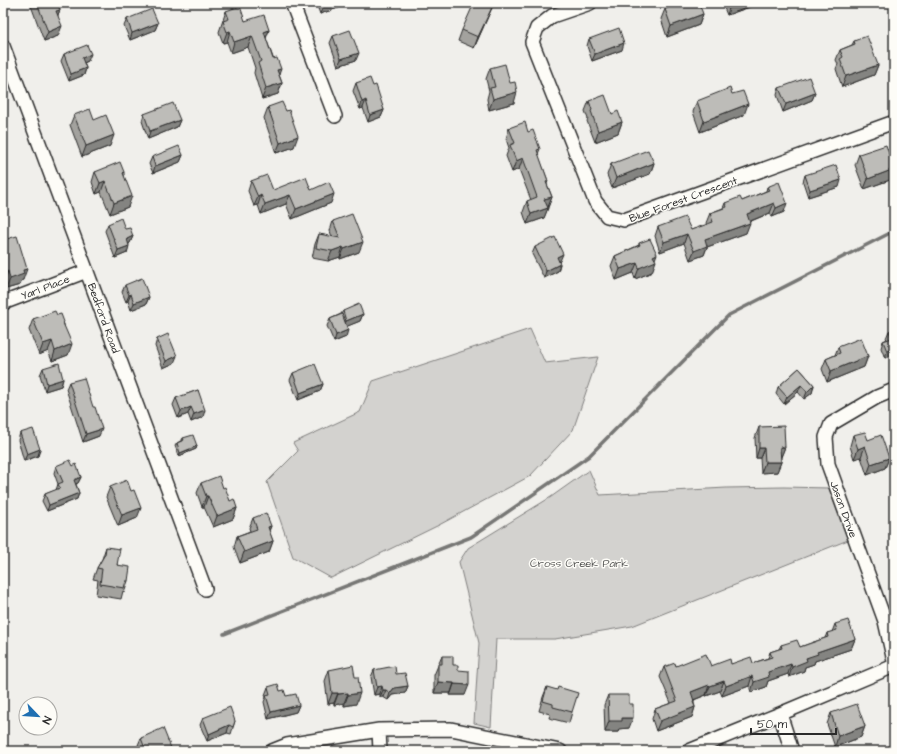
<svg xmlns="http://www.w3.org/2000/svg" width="897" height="754" font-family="'Architects Daughter',sans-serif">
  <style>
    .green { fill: #d3d2cf; stroke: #7f7e7d }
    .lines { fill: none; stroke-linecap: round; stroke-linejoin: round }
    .stream { stroke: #777775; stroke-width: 3.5 }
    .minor-casing { stroke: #2b2b2b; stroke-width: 16 }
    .minor { stroke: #fdfcf7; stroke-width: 13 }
    .wall { fill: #a3a29e; stroke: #2b2b2b }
    .shaded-wall { fill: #848481; stroke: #2b2b2b }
    .building { fill: #bdbcb8; stroke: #2b2b2b }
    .labels { text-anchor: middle; stroke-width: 3; stroke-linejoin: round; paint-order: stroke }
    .street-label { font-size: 11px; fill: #2b2b2b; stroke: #fdfcf7 }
    .park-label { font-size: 11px; fill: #555554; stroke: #fdfcf7 }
  </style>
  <rect width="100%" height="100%" fill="#f0efeb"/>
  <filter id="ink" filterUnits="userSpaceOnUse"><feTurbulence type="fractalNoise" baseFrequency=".025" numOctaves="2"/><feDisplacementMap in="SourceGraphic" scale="8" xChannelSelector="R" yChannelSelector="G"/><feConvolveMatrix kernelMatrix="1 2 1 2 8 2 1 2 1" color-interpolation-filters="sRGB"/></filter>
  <g filter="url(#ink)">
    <!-- green -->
    <path class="green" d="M530 329 545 363 598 357 573 430 530 476 439 525 331 578 293 557 267 482 298 451 293 443 360 412 373 381Z
      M589 470 600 495 726 488 784 487 829 488 848 540 632 626 555 639H496L491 727 474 723 479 643 459 562 468 548 551 497Z"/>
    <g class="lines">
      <!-- stream -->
      <path class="stream" d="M224 634 471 537 589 456 729 315 894 231"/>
      <defs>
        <path id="minor" d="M292 3 335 116
          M590 3 552 16 537 28 532 42 595 201 607 216 624 220 894 122
          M3 46 205 589
          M3 303 87 271
          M894 390 877 397 831 424 826 437 828 464 885 621 894 661
          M780 714 792 751
          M379 730 380 751
          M272 751 287 745 379 730 451 729 560 751
          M689 751 780 714 894 666"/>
      </defs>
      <!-- minor casing -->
      <use href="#minor" class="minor-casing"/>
      <!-- minor -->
      <use href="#minor" class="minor"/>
    </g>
    <!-- wall -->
    <path class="wall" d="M30 3H57L60 10 58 15V36L44 41Z
      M316 3H342L341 7 320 14Z
      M494 3 474 48 458 41 462 30Z
      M722 3H756L755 5 727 15Z
      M665 9 703 14 699 25 667 37 661 19Z
      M226 11 245 21 269 30 266 38 282 83 278 94 262 99 254 73 255 68 248 47 231 53 227 42 223 43 219 32Z
      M127 19 158 23 155 30 130 40 124 26Z
      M333 36 356 60 338 66 330 43Z
      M894 37V44L892 42Z
      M589 39 622 50 592 61 587 46Z
      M854 41 878 65 874 75 842 87 836 69 838 64 836 60 840 50 852 45Z
      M64 54 88 61 84 63 86 68 84 75 69 81 61 61Z
      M490 68 514 103 489 110 487 99 489 91 486 79Z
      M356 83 373 86 384 110 381 117 368 122 363 108 360 109 353 91Z
      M779 88 815 93 812 100 783 112 777 95Z
      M732 94 744 115 700 132 693 112 697 101Z
      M589 101 612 114 622 122 618 133 595 142 587 121 588 119 585 111Z
      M268 107 286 111 294 147 276 153 264 118Z
      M144 114 180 120 177 127 148 139 142 121Z
      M74 115 94 120 110 146 82 157 70 125Z
      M509 128 528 132 540 149 538 154 548 181 547 184 552 197 544 218 527 224 523 212 527 201 531 200 519 169 512 172 506 156 509 148 506 139Z
      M859 154 890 180 864 189 855 165Z
      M183 155 180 162 153 173 149 164 152 157Z
      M654 163 650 174 612 188 607 175 611 164Z
      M95 172H124V174L128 207 110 214 101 192 96 194 92 182Z
      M805 175 839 187 808 197 803 182Z
      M251 181 273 190H311L331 203 292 219 286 204 261 214 258 205 254 206 248 191Z
      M767 187 784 212 772 217 770 213 749 222 746 233 707 247 704 255 690 260 684 243 660 252 655 236 658 227 691 230 707 225 706 223 710 213 723 208 725 203 742 201 766 191Z
      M333 221 359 252 340 259V257L328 261 312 258 315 244 319 234 332 237 330 231Z
      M108 224 125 229 133 236 130 243 129 244 127 253 115 258 105 231Z
      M3 240 23 280H22L20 285 6 289 4 282H3Z
      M639 243 655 260 652 272 635 279 633 273 616 280 611 266 615 256 639 245Z
      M535 247 560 261 559 262 560 264 558 271 544 278 532 254Z
      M125 285 149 297 146 304 131 310 128 301 126 302 122 292Z
      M343 311 363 314 360 321 347 326 346 337 334 342 327 326 330 319 341 314Z
      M57 315 64 324 68 355 52 361 48 351 39 355 29 330 33 319Z
      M894 329V354L885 358 881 348 883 341 887 339 886 338 889 331Z
      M157 339 174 363 163 368 155 346Z
      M838 347 868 356 864 367 827 382 822 369 826 359 835 355Z
      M43 368 63 379 61 386 45 391 40 375Z
      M799 368 814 385 812 393 804 399 798 392 784 404 776 394 778 387Z
      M293 373 323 384 320 391 298 400 290 380Z
      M69 382 99 436 83 442 66 389Z
      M198 390 203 417 191 422 188 414 178 418 173 405 176 398Z
      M759 427 785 447 781 457V462L777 472 761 473 760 458H756L755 438Z
      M20 433 40 449 38 456 24 461 18 440Z
      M853 435 868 440 889 458 885 468 867 475 861 457 854 459 850 446Z
      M183 438 197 446 196 449 179 456 175 446 177 443 182 440Z
      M56 466H73L81 477 78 483 76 484 79 493 77 499 47 511 42 501 45 494 56 490 58 484 54 473Z
      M201 483 223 488 230 501 237 508 233 519 213 527 204 507H202L197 493Z
      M110 487 137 518 118 526 106 497Z
      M253 518 271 526 269 531 273 541 269 552 240 563 234 547 237 536 250 531 249 528Z
      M106 547 128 581 124 592 123 591 121 599 96 595 98 580 93 579 97 568 102 559Z
      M835 624 855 639 851 649 815 661 814 664 805 667 804 671 789 677 788 674 768 681 766 687 751 692 749 686 722 696 720 691 706 696V695L694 700V703L695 707 692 717 656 731 652 719 655 709 671 703 660 677 664 667 676 666H711L731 664 753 663 768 658 770 652 779 649 781 645 800 647 825 638 827 633 832 632Z
      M442 656 453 665 458 670 465 695H450L451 693H434V675Z
      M329 670 356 704 344 706V703L334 705V703L328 704 325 681Z
      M374 670 396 674 408 686 405 693 392 695 388 700 383 697H380V694L374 695 371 677Z
      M268 687 280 691 286 696 299 705 296 712 268 719 264 702 266 697 265 695Z
      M547 687 572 712 569 723 549 718 550 714 539 711 543 697Z
      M608 695 629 728 619 729 618 732H605L604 705Z
      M831 713 865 726 861 737 835 747 827 724Z
      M203 718 235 721 231 734 227 733 207 741 200 725Z
      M141 738 171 748 170 751H141L138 745Z"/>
    <!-- shaded-wall -->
    <path class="shaded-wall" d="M326 3H342L341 7 320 14 324 4Z
      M494 3 491 10 474 48 478 37Z
      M743 3H756L755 5 727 15 729 8Z
      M60 10 56 19V11Z
      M703 14 699 25 667 37 671 26Z
      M158 23 155 30 130 40 132 33Z
      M62 26 58 36 44 41 48 32Z
      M269 30 265 41 264 32Z
      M230 31 227 42 223 43 227 32Z
      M252 36 248 47 231 53 234 42Z
      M624 43 622 50 592 61 595 54Z
      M359 53 356 60 338 66 341 59Z
      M91 54 88 61 79 65 82 58Z
      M878 65 874 75 842 87 846 76Z
      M86 68 84 75 69 81 71 74Z
      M281 69 277 80V70Z
      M282 83 278 94 262 99 266 88Z
      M517 92 514 103 489 110 493 99Z
      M815 93 812 100 783 112 786 104Z
      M366 100 363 108 360 109 362 102Z
      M748 104 744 115 700 132 704 121Z
      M384 110 381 117 368 122 370 115Z
      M180 120 177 127 148 139 150 131Z
      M622 122 618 133 595 142 598 131Z
      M114 135 110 146 82 157 86 146Z
      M298 136 294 147 276 153 280 143Z
      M183 155 180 162 153 173 155 166Z
      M523 158 519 169 512 172 516 161Z
      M654 163 650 174 612 188 616 178Z
      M894 169 890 180 864 189 868 179Z
      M841 180 839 187 808 197 810 190Z
      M105 181 101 192 96 194 100 183Z
      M334 194 331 203 292 219 296 209Z
      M261 195 258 205 254 206 258 197Z
      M290 195 286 204 261 214 265 204Z
      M132 196 128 207 110 214 114 203Z
      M552 197 548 207 541 210 544 199Z
      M7 198 4 205 3 206V200Z
      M774 203 770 213 743 224 747 214Z
      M787 203 784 212 772 217 776 208Z
      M548 208 544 218 527 224 531 214Z
      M750 223 746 233 707 247 704 255 690 260 694 251 705 239Z
      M687 234 684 243 660 252 664 242Z
      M133 236 130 243 124 246 127 239Z
      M363 242 359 252 340 259 344 249Z
      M129 246 127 253 115 258 118 250Z
      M343 247 340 257 328 261 332 251Z
      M563 254 560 261 554 264 557 257Z
      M657 254 654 262 656 261 652 272 635 279 639 268 653 256Z
      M637 263 633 273 616 280 620 269Z
      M560 264 558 271 544 278 546 271Z
      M27 269 23 280H22L20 285 6 289 10 279 23 270Z
      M8 271 4 282H3V280L6 272Z
      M131 294 128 301 126 302 129 295Z
      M149 297 146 304 131 310 134 303Z
      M363 314 360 321 343 328 346 321Z
      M348 330 346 337 334 342 336 335Z
      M52 341 48 351 39 355 43 344Z
      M72 344 68 355 52 361 55 351Z
      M894 348V354L885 358 887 351Z
      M177 356 174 363 163 368 166 361Z
      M868 356 864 367 827 382 831 371Z
      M63 379 61 386 45 391 47 384Z
      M323 384 320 391 298 400 300 393Z
      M801 385 798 392 784 404 787 397Z
      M814 385 812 393 804 399 807 392Z
      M191 407 188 414 178 418 181 411Z
      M205 410 203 417 191 422 194 414Z
      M102 429 99 436 83 442 86 434Z
      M197 446 196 449 179 456 180 453Z
      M865 446 861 457 854 459 858 449Z
      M780 447H785L781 457 776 458Z
      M759 448H764L760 458H756Z
      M40 449 38 456 24 461 27 454Z
      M889 458 885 468 867 475 871 464Z
      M765 462H781L777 472 761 473Z
      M81 477 78 483 71 486 74 480Z
      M79 493 77 499 47 511 49 505Z
      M206 496H208L204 507H202Z
      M141 508 137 518 118 526 122 515Z
      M237 508 233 519 213 527 217 516Z
      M271 526 267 536 268 527Z
      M273 541 269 552 240 563 244 552Z
      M855 639 851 649 815 661 814 664 805 667 804 671 789 677 792 667 817 652Z
      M791 664 788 674 768 681 766 687 751 692 754 682 768 672Z
      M752 676 749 686 722 696 726 686Z
      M724 681 720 691 706 696 710 686Z
      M438 682 454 683 451 693H434Z
      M454 684 469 685 465 695H450Z
      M709 685 706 695 688 702 691 692Z
      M382 686 380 694 374 695 377 687Z
      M408 686 405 693 392 695 388 700 390 693 394 688Z
      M383 690H386L383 697H380Z
      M332 693H338L334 703 328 704Z
      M348 693 344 703 334 705 338 694Z
      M360 693 356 704 344 706 348 695Z
      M694 701 692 708 695 707 692 717 656 731 660 721Z
      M299 705 296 712 268 719 271 712Z
      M622 718H633L629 728 619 729 618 732H605L609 721Z
      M229 725 227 733 207 741 209 734Z
      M865 726 861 737 835 747 838 736Z
      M171 748 170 751H164Z"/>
    <!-- building -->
    <path class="building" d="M37 3H57L60 10 56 11 62 26 48 32Z
      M474 3H494L478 37 462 30Z
      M680 3H699L703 14 671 26 665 9Z
      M728 3H743L729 8Z
      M240 6 245 21 264 15 269 30 264 32 273 59 277 58 281 69 277 70 282 83 266 88 258 63 261 61 252 36 234 42 230 31 227 32 223 21 229 19 226 11Z
      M152 9 158 23 132 33 127 19Z
      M619 28 624 43 595 54 589 39Z
      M350 30 359 53 341 59 333 36Z
      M867 36 878 65 846 76 840 59 843 57 840 50 855 44 854 41Z
      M87 45 91 54 82 58 86 68 71 74 64 54Z
      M505 64 510 83 515 82 517 92 493 99 490 88 495 87 490 68Z
      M809 77 815 93 786 104 779 88Z
      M370 78 373 86 376 85 384 110 370 115 366 100 362 102 356 83Z
      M730 88 732 94 743 91 748 104 704 121 697 101Z
      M605 95 612 114 618 111 622 122 598 131 591 111 592 110 589 101Z
      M282 102 286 111 289 110 298 136 280 143 268 107Z
      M173 103 180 120 150 131 144 114Z
      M90 109 94 120 106 115 114 135 86 146 74 115Z
      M525 122 528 132 533 130 540 149 537 150 548 181 546 182 552 197 544 199 548 208 531 214 527 201 537 197 523 158 516 161 510 145 515 143 509 128Z
      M886 145 894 169 868 179 859 154Z
      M179 146 183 155 155 166 152 157Z
      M648 150 654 163 616 178 611 164Z
      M120 162 124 172 123 173 132 196 114 203 105 181 100 183 95 172Z
      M836 165 841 180 810 190 805 175Z
      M267 175 273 190 306 177 311 190 329 182 334 194 296 209 290 195 265 204 261 195 258 197 251 181Z
      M779 182 787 203 776 208 774 203 747 214 750 223 705 239 707 246 694 251 687 234 664 242 658 227 685 217 691 230 713 222 710 213 727 207 725 203 740 197 742 201 769 190 767 187Z
      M3 189 7 198 3 200Z
      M352 214 363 242 344 249 343 247 332 251 316 248 319 234 340 238 333 221Z
      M121 218 125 229 130 228 133 236 127 239 129 246 118 250 108 224Z
      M17 236 27 269 23 270 24 274 10 279 8 271 6 272 3 263V240Z
      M555 237 563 254 557 257 560 264 546 271 535 247Z
      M650 239 657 254 653 256 656 261 639 268 637 263 620 269 615 256 640 245 639 243Z
      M142 278 149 297 134 303 131 294 129 295 125 285Z
      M359 304 363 314 346 321 343 311Z
      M55 311 57 315 61 314 64 322 63 323 72 344 55 351 52 341 43 344 33 319Z
      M342 314 348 330 336 335 330 319Z
      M894 329V348L887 351 883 341 892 338 889 331Z
      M168 334 177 356 166 361 157 339Z
      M861 338 868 356 831 371 826 359 840 353 838 347Z
      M59 363 63 379 47 384 43 368Z
      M315 364 323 384 300 393 293 373Z
      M799 368 814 385 807 392 801 385 787 397 778 387Z
      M84 378 93 407H95L102 429 86 434 69 382Z
      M198 390 205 410 194 414 191 407 181 411 176 398Z
      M784 426 785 447H780L781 462H765L764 448H759V427Z
      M33 429 40 449 27 454 20 433Z
      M865 432 868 440 881 435 889 458 871 464 865 446 858 449 853 435Z
      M193 435 197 446 180 453 177 443 184 440 183 438Z
      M70 460 73 466 76 464 81 477 74 480 79 493 49 505 45 494 60 488 58 484 63 482 56 466Z
      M219 476 223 488 225 487 230 501 234 499 237 508 217 516 208 496H206L201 483Z
      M127 480 131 491 134 490 141 508 122 515 110 487Z
      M266 513 271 526 268 527 273 541 244 552 237 536 257 529 253 518Z
      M106 547 120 549 117 565 130 567 128 581H126L124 588 100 584 102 569 97 568 105 554Z
      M848 620 855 639 817 652 818 654 806 658 807 661 792 667 791 664 768 672 769 677 754 682 752 676 726 686 724 681 710 686 709 685 691 692 694 701 693 702 695 707 660 721 655 709 677 701 664 667 675 663 676 666 706 654 711 666 730 659 731 664 751 657 753 663 772 657 770 652 782 648 781 645 797 640 800 647 828 637 827 633 837 630 835 624Z
      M442 656H453V665H458V670L469 671V685L454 684V683L438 682V664H442Z
      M353 665 355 677H358L360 693 348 695V693L338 694V693H332L329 670Z
      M395 666 396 674 405 673 408 686 394 688 390 693 386 690H383L382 686 377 687 374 670Z
      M278 684 280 691 284 690 286 696 296 694 299 705 271 712 266 695 270 694 268 687Z
      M547 687 557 690 558 687 578 693 572 712 553 707V704L543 701Z
      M608 695H629V704H633V718H622V721H609Z
      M857 704 865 726 838 736 831 713Z
      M230 707 235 721 233 727 229 725 209 734 203 718Z
      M163 728 171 748 164 751H146L141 738Z
      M125 749 126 751H120Z"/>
  </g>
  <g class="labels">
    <!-- street labels -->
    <g class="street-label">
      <text transform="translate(683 199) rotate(-20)" y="4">Blue Forest Crescent</text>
      <text transform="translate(45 287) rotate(-21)" y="4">Yarl Place</text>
      <text transform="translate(104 318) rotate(70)" y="4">Bedford Road</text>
      <text transform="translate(844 509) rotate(70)" y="4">Jason Drive</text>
    </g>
    <!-- park labels -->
    <g class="park-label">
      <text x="579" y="567">Cross Creek Park</text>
    </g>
  </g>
  <!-- margin -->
  <rect width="897" height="754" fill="none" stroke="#fdfcf7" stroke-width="16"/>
  <rect x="8" y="8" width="881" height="738" fill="none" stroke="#2b2b2b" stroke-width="1.5" filter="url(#ink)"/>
  <!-- north arrow -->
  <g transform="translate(38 716) rotate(115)"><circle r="19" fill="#fdfcf7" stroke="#a9a8a5"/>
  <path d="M0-3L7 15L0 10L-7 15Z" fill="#1f6fb2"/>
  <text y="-6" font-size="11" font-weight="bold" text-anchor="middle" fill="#2b2b2b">N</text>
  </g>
  <!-- scale -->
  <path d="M751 728v6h85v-6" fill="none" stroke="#2b2b2b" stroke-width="2"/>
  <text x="757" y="728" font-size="12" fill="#2b2b2b" stroke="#fdfcf7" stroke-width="3" paint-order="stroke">50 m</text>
</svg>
